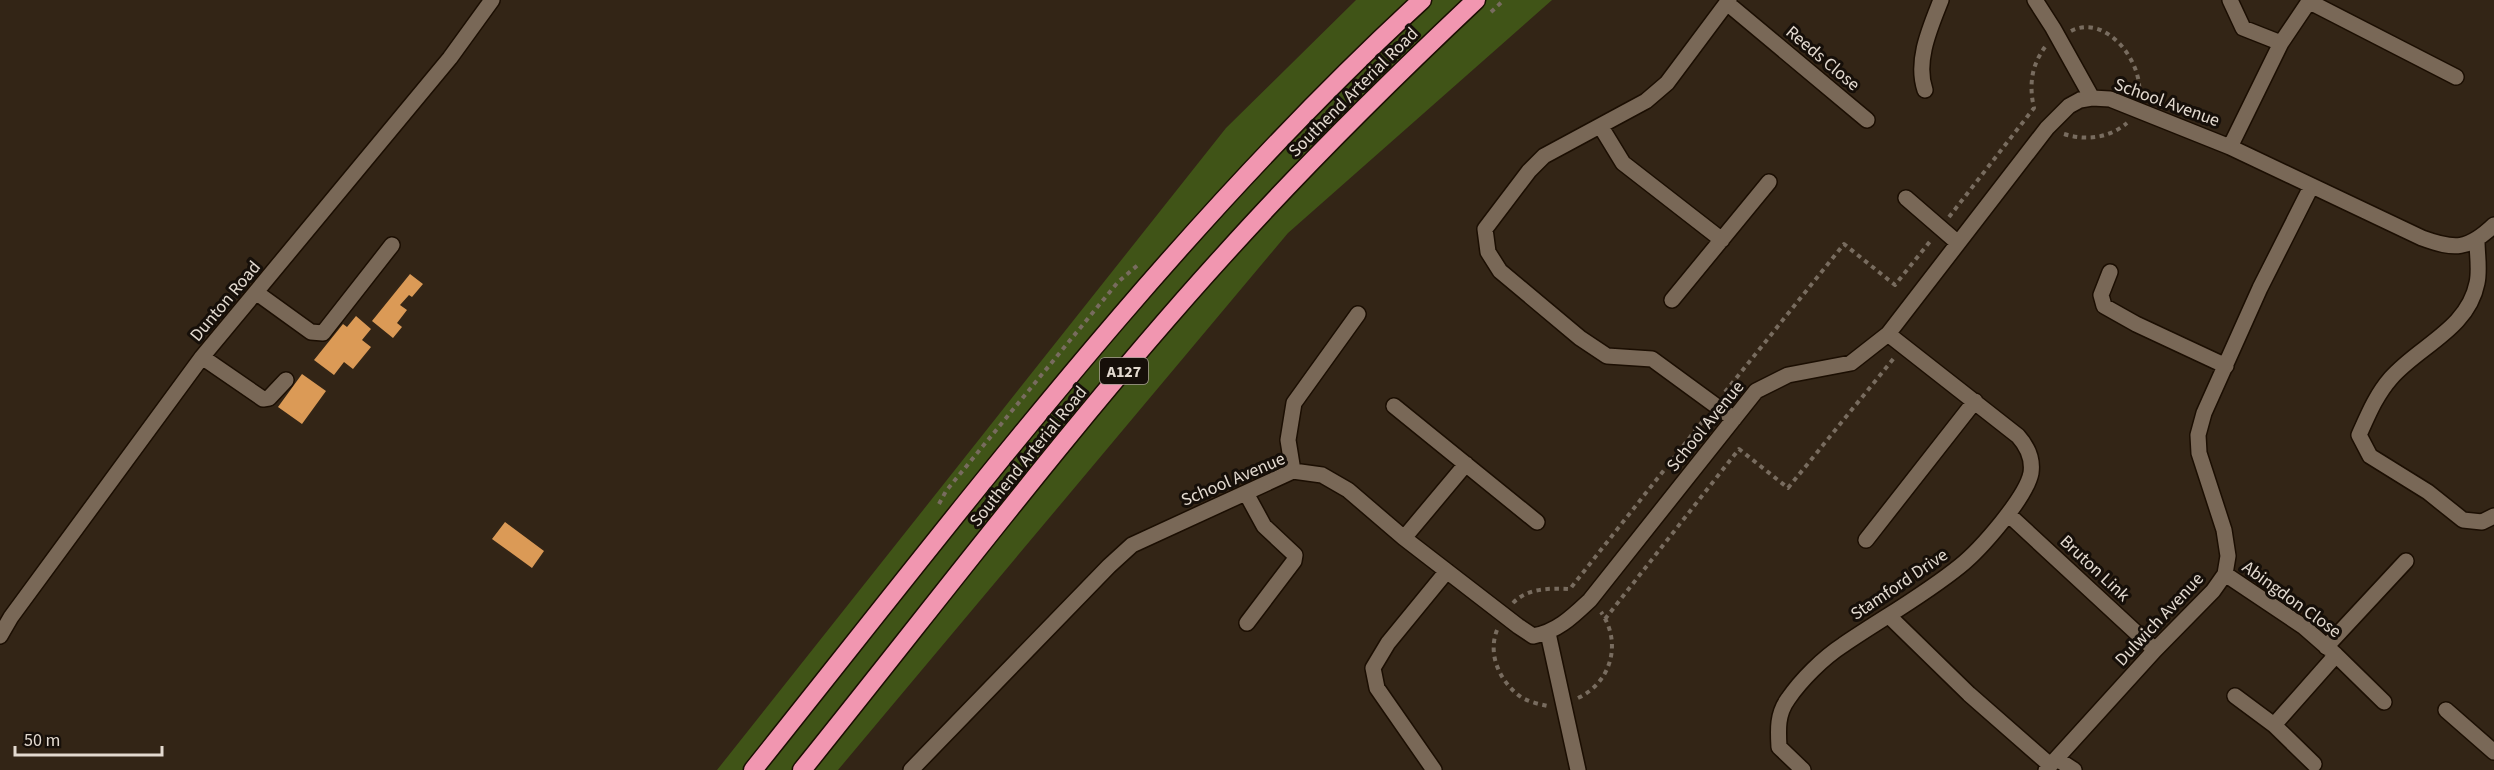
<svg xmlns="http://www.w3.org/2000/svg" width="2494" height="770" font-family="'Source Sans 3',sans-serif">
  <style>
    .green { fill: #405417 }
    .building { fill: #db9a56 }
    .lines { fill: none; stroke-linecap: round; stroke-linejoin: round }
    .minor-casing { stroke: #1b0e02; stroke-width: 18 }
    .highway-casing { stroke: #1b0e02; stroke-width: 21 }
    .path { stroke: #786c5f; stroke-width: 4; stroke-dasharray: 4.5 4.5; stroke-linecap: butt }
    .minor { stroke: #796857; stroke-width: 15 }
    .highway { stroke: #f196b0; stroke-width: 18 }
    .labels { text-anchor: middle; stroke-width: 6; stroke-linejoin: round; paint-order: stroke }
    .shield { fill: #160f09; stroke: #a69d94; stroke-width: 1.5 }
    .shield-label { font-size: 16px; font-weight: bold; fill: #e3dad0 }
    .street-label { font-size: 18px; fill: #e3dad0; stroke: #160f09 }
  </style>
  <rect width="100%" height="100%" fill="#332516"/>
  <!-- green -->
  <path class="green" d="M1356 0H1552L1288 233 838 770H717L1226 128Z"/>
  <!-- building -->
  <path class="building" d="M410 274 423 284 412 297 409 295 400 305 407 310 397 323 402 327 393 338 372 321Z
    M356 316 371 329 362 340 371 347 353 369 344 362 334 375 314 360 343 324 347 327Z
    M302 374 326 391 302 424 278 407Z
    M505 522 544 551 532 568 492 539Z"/>
  <g class="lines">
    <defs>
      <path id="minor" d="M1729 0 1667 83 1646 101 1544 156 1529 171 1485 229 1488 252 1500 271 1580 338 1607 356 1652 359 1734 419
        M2035 0 2053 28 2092 98
        M2230 0 2243 28 2281 43
        M2310 2 2456 77
        M1727 3 1867 120
        M1925 90C1915 61 1930 28 1941 0
        M1601 127 1623 163 1722 240
        M2230 147 2281 43 2310 0
        M1906 198 1958 243
        M2477 241C2477 254 2480 270 2477 283 2468 329 2419 346 2391 378 2376 395 2368 415 2359 435L2370 456 2428 492 2463 520 2482 522 2494 516
        M2110 272 2101 295 2104 306 2136 324 2226 366
        M257 293 311 332 323 333 392 245
        M1672 300 1769 182
        M202 357 263 399 269 398 286 380
        M1394 406 1537 522
        M1293 471 1288 440 1294 403 1358 314
        M1246 493 1264 526 1295 555 1294 561 1247 623
        M2008 514 2155 650
        M1404 538 1466 464
        M1866 540 1975 401
        M2225 574 2304 627 2336 655 2384 702
        M1889 616 1969 694 2050 765
        M1548 633 1578 770
        M0 636 11 617 202 357 450 58 492 0
        M2326 647 2406 561
        M2235 696 2274 725 2314 764
        M2446 710 2494 752
        M2274 725 2336 655
        M2057 759 2074 770
        M911 770 1109 566 1132 545 1293 471 1322 475 1348 490 1404 538 1518 626 1533 636C1557 632 1573 616 1590 600L1756 391 1788 375 1851 363 1888 334 2047 128 2069 106 2080 100 2092 98 2110 99 2230 147 2422 238C2455 250 2468 250 2494 225
        M1434 770 1377 688 1373 668 1388 643 1447 571
        M1803 770 1779 747C1778 730 1777 714 1788 699 1801 680 1823 658 1843 645 1881 619 1923 596 1960 566 1980 550 2026 498 2031 473 2033 459 2027 446 2018 436L1888 334
        M2046 770 2155 650 2213 591 2225 574 2228 556 2224 530 2199 453 2198 435 2204 413 2260 288 2311 187"/>
      <path id="highway" d="M753 770C965 505 1171 231 1422 0
        M802 770C940 599 1075 419 1223 256 1303 167 1389 82 1476 0"/>
    </defs>
    <!-- minor casing -->
    <use href="#minor" class="minor-casing"/>
    <!-- highway casing -->
    <use href="#highway" class="highway-casing"/>
    <!-- path -->
    <path class="path" d="M1491 12 1504 0
      M2071 31C2106 13 2143 62 2139 94
      M2064 134C2087 141 2109 138 2127 123
      M1949 217 2034 108C2029 86 2031 66 2045 47
      M1725 392 1844 244 1895 285 1932 239
      M939 504 946 491 1118 282 1139 264
      M1513 603C1527 588 1550 588 1570 589L1706 417
      M1605 619 1739 449 1788 488 1894 358
      M1497 630C1488 653 1498 678 1517 694 1525 701 1538 704 1548 706
      M1578 698C1612 682 1622 642 1601 612"/>
    <!-- minor -->
    <use href="#minor" class="minor"/>
    <!-- highway -->
    <use href="#highway" class="highway"/>
  </g>
  <g class="labels">
    <!-- shield labels -->
    <rect class="shield" x="1100" y="358" width="48" height="26" rx="4.5"/>
    <g class="shield-label">
      <text x="1124" y="377">A127</text>
    </g>
    <!-- street labels -->
    <g class="street-label">
      <text transform="translate(1823 58) rotate(40)" y="6">Reeds Close</text>
      <text transform="translate(1353 92) rotate(-45)" y="6">Southend Arterial Road</text>
      <text transform="translate(2167 102) rotate(20)" y="6">School Avenue</text>
      <text transform="translate(225 301) rotate(-50)" y="6">Dunton Road</text>
      <text transform="translate(1705 426) rotate(-51)" y="6">School Avenue</text>
      <text transform="translate(1028 456) rotate(-51)" y="6">Southend Arterial Road</text>
      <text transform="translate(1233 479) rotate(-23)" y="6">School Avenue</text>
      <text transform="translate(2095 568) rotate(43)" y="6">Bruton Link</text>
      <text transform="translate(1899 584) rotate(-34)" y="6">Stamford Drive</text>
      <text transform="translate(2292 599) rotate(36)" y="6">Abingdon Close</text>
      <text transform="translate(2159 619) rotate(-47)" y="6">Dulwich Avenue</text>
    </g>
  </g>
  <!-- scale -->
  <path d="M15 746v9h147v-9" fill="none" stroke="#e3dad0" stroke-width="3"/>
  <text x="24" y="746" font-size="18" fill="#e3dad0" stroke="#160f09" stroke-width="4.5" paint-order="stroke">50 m</text>
</svg>
